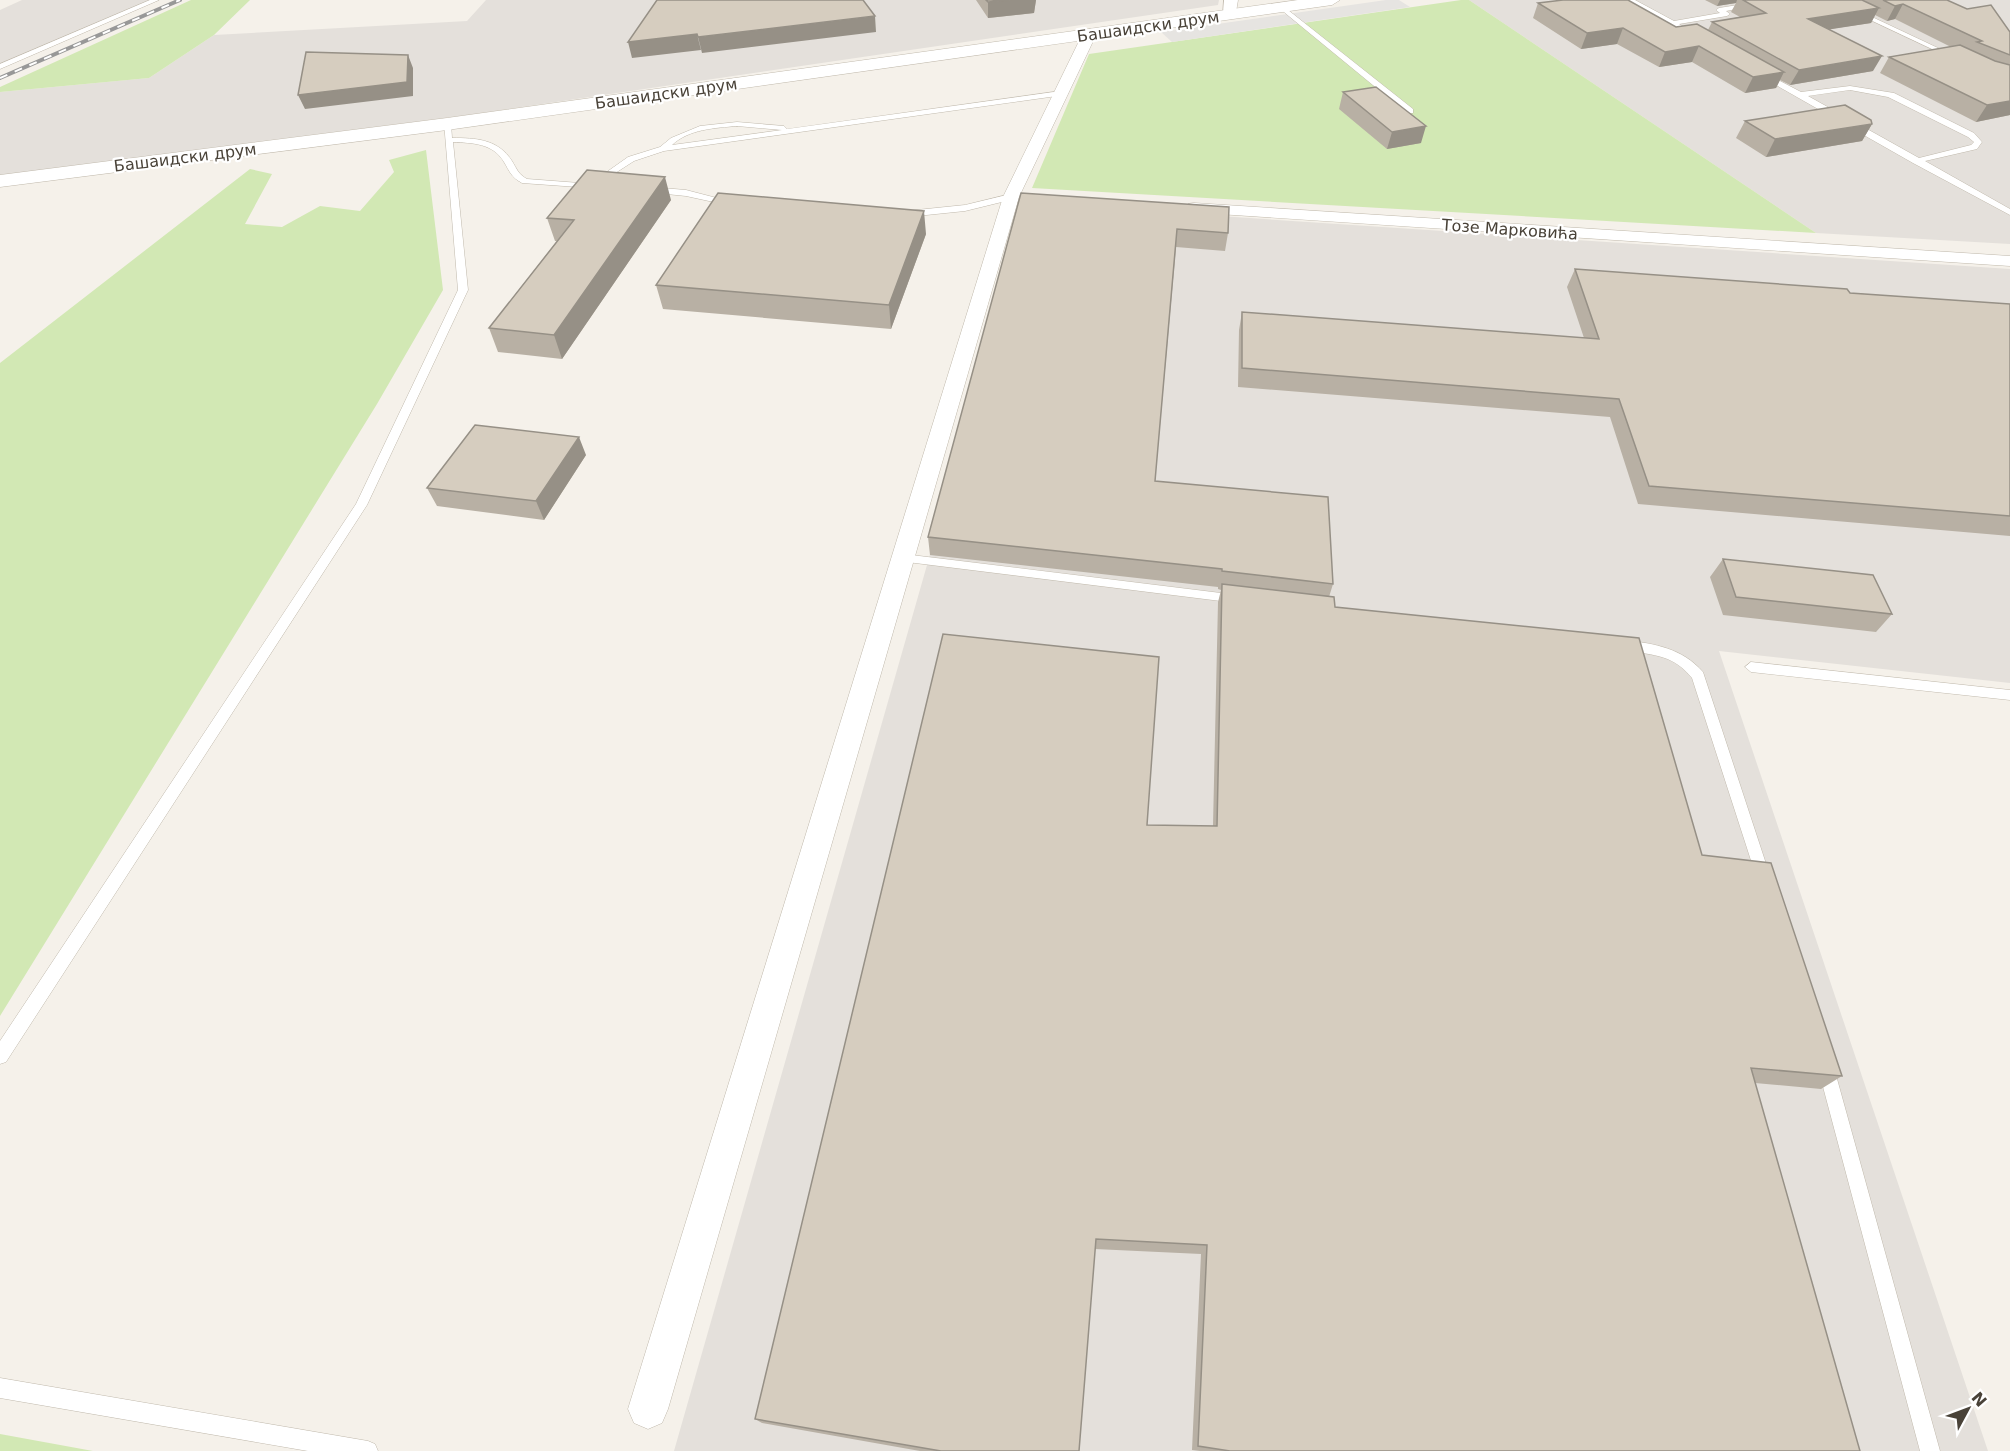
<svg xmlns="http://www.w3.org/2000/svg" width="2010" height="1451" font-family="'DejaVu Sans',sans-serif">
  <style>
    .industrial { fill: #e4e0db }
    .green { fill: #d2e8b4 }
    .parking { fill: #e6e4e1 }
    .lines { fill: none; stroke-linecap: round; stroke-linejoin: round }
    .service-casing { stroke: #c0b9ac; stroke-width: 1 }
    .minor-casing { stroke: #c0b9ac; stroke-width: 1 }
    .tertiary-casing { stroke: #c0b9ac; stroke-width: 1 }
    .service { fill: #fff; fill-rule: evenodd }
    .minor { fill: #fff; fill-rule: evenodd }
    .tertiary { fill: #fff; fill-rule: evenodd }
    .rail-casing { stroke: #989898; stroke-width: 4 }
    .rail { stroke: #fff; stroke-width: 2; stroke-dasharray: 8; stroke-linecap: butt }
    .wall { fill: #b8b0a4 }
    .shaded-wall { fill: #969086 }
    .building { fill: #d6cdbf; stroke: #969086; stroke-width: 1.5 }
    .labels { text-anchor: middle; stroke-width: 4.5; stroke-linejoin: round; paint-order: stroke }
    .far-street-label { font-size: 16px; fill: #494238; stroke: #fff }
  </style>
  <rect width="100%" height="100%" fill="#f5f1ea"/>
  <!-- industrial -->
  <path class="industrial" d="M22 0H160L0 66V10Z
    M486 0H1219L1218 5 474 114 0 176V92L149 78 214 35 467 21Z
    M1469 0H2010V244L1816 233Z
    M1024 203 2010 269V683L1719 651 1988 1451H674L929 558Z"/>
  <!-- green -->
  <path class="green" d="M191 0H250L214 35 149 78 0 92V87Z
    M1461 0H1469L1816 233 1032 188 1089 54Z
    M426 150 443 290 377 404 0 1016V363L250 169 272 174 245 224 282 227 320 206 360 211 394 172 389 160Z
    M0 1434 93 1451H0Z"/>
  <!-- parking -->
  <path class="parking" d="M1386 0H1399L1410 7 1172 42 1161 32Z"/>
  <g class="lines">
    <defs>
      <path id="service" d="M150 0H159L0 69V64Z
        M1627 0H1635L1674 21 1720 13 1716 10 1719 8 1769 0H1784L1726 11 1730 14 1727 16 1679 24 1696 34 1694 37Z
        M1828 0H1836L1955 56 1949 57Z
        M1279 6H1283L1413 109V113H1407L1279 8Z
        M1763 72 1801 92 1850 86 1894 93 1974 133 1982 142 1977 149 1925 161 2010 209V215L1913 163 1760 76 1759 74ZM1850 90 1888 97 1968 137 1974 142 1971 145 1919 158 1808 96Z
        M1061 91 1065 93 1064 95 664 151 634 161 592 188 522 183C511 177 510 172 504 162 493 143 472 143 453 142L468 290 367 505 6 1062 0 1064V1041L356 504 458 290 444 122 451 124 452 138C476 138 498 139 512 161 517 169 518 174 527 179L593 184 594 181 628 157 660 147 671 138 700 126 737 122 784 126 787 129ZM737 126 782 130 672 145C689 129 715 128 737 126Z
        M650 187 686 190 736 203 732 206 686 196 647 192 646 190Z
        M1011 194 1015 197 1014 199 965 211 907 217 903 214 907 211 965 205Z
        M903 554 1237 595 1243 599 1237 603 899 561 897 558Z
        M1625 640C1655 644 1682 648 1703 672L1771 879 1769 884 1764 886 1759 884 1757 879 1692 678C1670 651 1650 657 1621 648L1619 645Z
        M1751 662 2010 690V700L1751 672 1745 667Z
        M1826 1060 1832 1062 1834 1068 1940 1451H1920L1818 1068 1820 1062Z
        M0 1378 368 1441 375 1444 378 1451H308L0 1398Z"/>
      <path id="minor" d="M1224 0H1238L1235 18 1230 19 1223 15Z
        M1090 29 1097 33 1019 197 668 1409 662 1423 648 1429 634 1423 628 1409 1003 197 1083 33Z
        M1194 203 2010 256V266L1188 212 1185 208 1188 204Z"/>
      <path id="tertiary" d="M1298 0H1340L1332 5 447 130 0 187V175L447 118Z"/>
    </defs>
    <!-- service casing -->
    <use href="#service" class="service-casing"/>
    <!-- minor casing -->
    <use href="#minor" class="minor-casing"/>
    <!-- tertiary casing -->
    <use href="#tertiary" class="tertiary-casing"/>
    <!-- service -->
    <use href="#service" class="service"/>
    <!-- minor -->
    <use href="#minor" class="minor"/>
    <!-- tertiary -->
    <use href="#tertiary" class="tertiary"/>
    <defs>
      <path id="rail" d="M0 78 180 0"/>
    </defs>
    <!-- rail casing -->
    <use href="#rail" class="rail-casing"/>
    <!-- rail -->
    <use href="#rail" class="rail"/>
  </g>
  <!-- wall -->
  <path class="wall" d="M976 0H1036L1034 13 988 18Z
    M1705 0H1947L2010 32V115L1976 122 1880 73 1889 57 1951 47 1895 19 1887 21 1875 15 1871 23 1830 29 1873 71 1790 85 1780 80 1776 88 1745 93 1692 62 1659 67 1617 44 1581 49 1533 18 1538 3 1676 27 1708 30 1712 22 1740 17 1731 12 1736 3 1717 6Z
    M1343 92 1421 143 1387 149 1339 109Z
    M1745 121 1872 124 1862 141 1766 157 1736 138Z
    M1021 193 1228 233 1225 251 1176 247 1155 481 1333 584 1329 597 1335 607 1702 855 1842 1076 1821 1089 1755 1083 1860 1451H1200L1192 1450 1201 1254 1095 1249 1079 1451H920L762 1423 755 1419 1147 825 1213 826 1218 602 1221 590 1218 589V587L930 555 928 537Z
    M671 200 562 359 498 352 489 328 557 241H555L547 218Z
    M926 234 891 329 663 309 656 285Z
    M1575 269 1850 293 2010 304V536L1638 504 1610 417 1238 387 1239 330 1242 312 1584 338 1567 287Z
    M586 455 544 520 437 506 427 488Z
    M1723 559 1892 614 1876 632 1723 615 1710 577Z"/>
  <!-- shaded-wall -->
  <path class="shaded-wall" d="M1011 0H1036L1034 13 988 18V2Z
    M1720 0H1737L1736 3 1717 6Z
    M1903 4 1895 19 1887 21 1895 6Z
    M1879 8 1871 23 1800 34 1808 19Z
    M875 16 876 32 702 53 698 37Z
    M1623 28 1617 44 1581 49 1587 33Z
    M697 34 701 50 632 58 628 42Z
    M1699 46 1692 62 1659 67 1665 52Z
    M408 55 413 68V96L305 109 298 95Z
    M1882 56 1873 71 1790 85 1799 70Z
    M1784 72 1776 88 1745 93 1753 77Z
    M2010 101V115L1976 122 1987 105Z
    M1872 124 1862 141 1766 157 1775 139Z
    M1426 126 1421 143 1387 149 1392 132Z
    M665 177 671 200 562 359 554 335Z
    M924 211 926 234 891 329 889 305Z
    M579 437 586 455 544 520 536 501Z"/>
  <!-- building -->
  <path class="building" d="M657 0H863L875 16 698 37 697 34 628 42Z
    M986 0H1011L988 2Z
    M1563 0H1628L1676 27 1697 24 1784 72 1753 77 1699 46 1665 52 1623 28 1587 33 1538 3Z
    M1743 0H1862L1879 8 1808 19 1882 56 1799 70 1712 22 1766 13Z
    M1883 0H1947L1967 9 1991 5 2010 32V55L1977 42 1982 41 1903 4 1895 6Z
    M1960 45 1995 61 2010 65V101L1987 105 1889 57Z
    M306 52 408 55 407 82 298 95Z
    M1376 87 1426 126 1392 132 1343 92Z
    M1845 105 1871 120 1872 124 1775 139 1745 121Z
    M587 170 665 177 554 335 489 328 574 220 547 218Z
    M718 193 924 211 889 305 656 285Z
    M1021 193 1229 207 1228 233 1177 229 1155 481 1328 497 1333 584 1222 571V569L928 537Z
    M1575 269 1847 289 1850 293 2010 304V516L1649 486 1619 399 1242 368V312L1599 339Z
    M475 425 579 437 536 501 427 488Z
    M1723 559 1873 575 1892 614 1736 597Z
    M1222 584 1334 597 1335 607 1639 638 1702 855 1771 863 1842 1076 1751 1068 1860 1451H1230L1198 1446 1207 1245 1096 1239 1079 1451H941L755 1419 943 634 1159 657 1147 825 1217 826Z"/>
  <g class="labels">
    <!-- far-street labels -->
    <g class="far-street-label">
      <text transform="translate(1148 26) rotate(-8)" y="6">Башаидски друм</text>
      <text transform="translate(666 93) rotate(-8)" y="6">Башаидски друм</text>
      <text transform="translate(185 157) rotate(-7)" y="6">Башаидски друм</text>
      <text transform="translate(1510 229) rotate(4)" y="6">Тозе Марковића</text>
    </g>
  </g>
  <!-- north arrow -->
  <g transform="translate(1968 1409) rotate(49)" stroke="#ffffff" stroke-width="4.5" paint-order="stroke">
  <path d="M0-4.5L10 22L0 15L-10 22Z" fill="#494238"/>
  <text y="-9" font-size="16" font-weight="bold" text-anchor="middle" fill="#494238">N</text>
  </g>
</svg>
